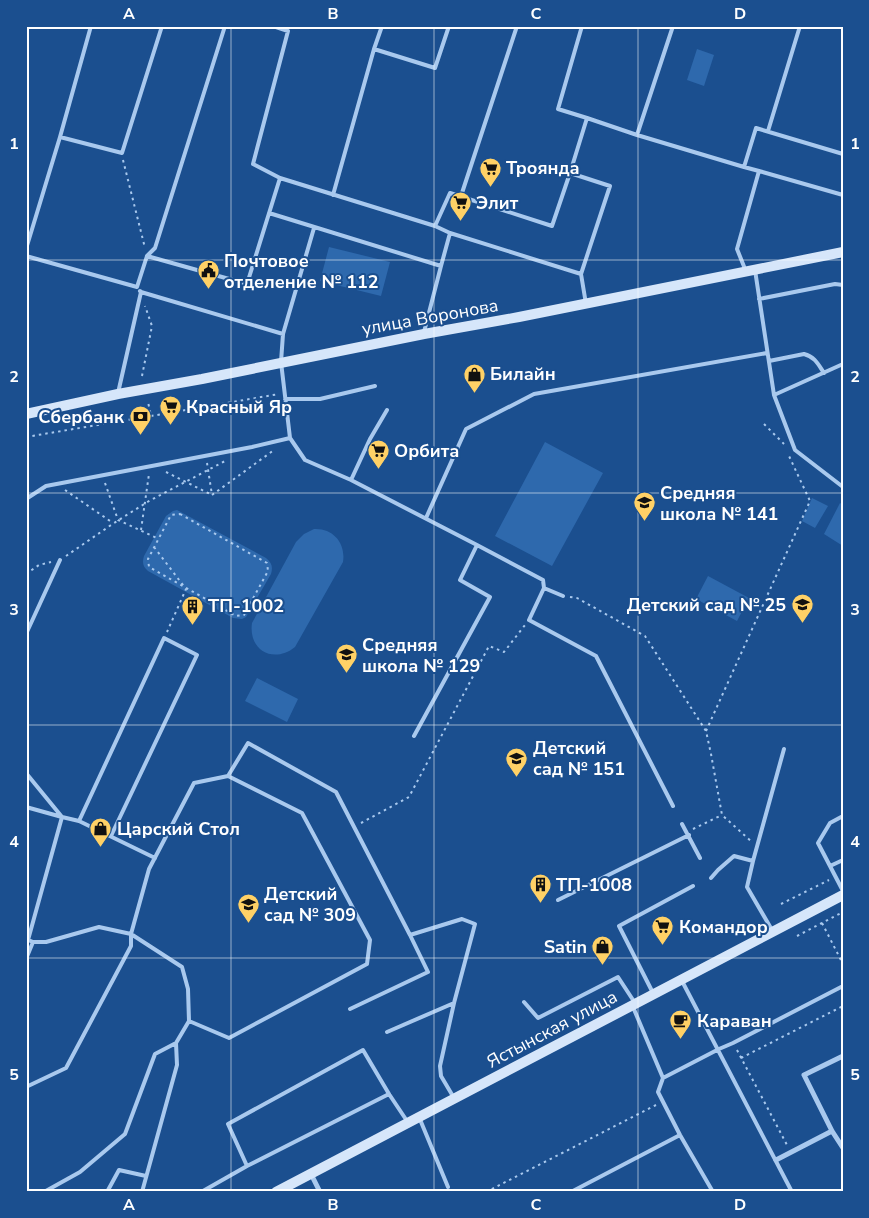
<svg xmlns="http://www.w3.org/2000/svg" width="869" height="1218" font-family="'Nunito Sans',sans-serif">
  <style>
    .green { fill: #2e69ad }
    .lines { fill: none; stroke-linecap: round; stroke-linejoin: round }
    .path { stroke: #a9c9ee; stroke-width: 2; stroke-dasharray: 2.5 4; stroke-linecap: butt }
    .lane { stroke: #a9c9ee; stroke-width: 4 }
    .street { stroke: #a9c9ee; stroke-width: 5 }
    .secondary { stroke: #d6e6fa; stroke-width: 10 }
    .grid { fill: none; stroke: #fff; stroke-width: 1; stroke-opacity: 0.55 }
    .labels { text-anchor: middle; stroke-width: 4; stroke-linejoin: round; paint-order: stroke }
    .poi-label { font-size: 18px; font-weight: bold; fill: #fff; stroke: #1b4f8f; text-anchor: start }
    .street-label { font-size: 18px; fill: #fff; stroke: #1b4f8f }
    .neatline { fill: none; stroke: #fff; stroke-width: 2 }
    .grid-label { font-size: 16px; text-anchor: middle; font-weight: bold; fill: #fff }
  </style>
  <rect width="100%" height="100%" fill="#1b4f8f"/>
  <!-- green -->
  <path class="green" d="M697 49 714 55 704 86 687 80Z
    M329 247 390 262 381 296 320 281Z
    M545 442 603 473 552 566 495 536Z
    M812 498 828 506 815 528 802 521Z
    M840 503 843 505V546L824 534Z
    M177 510 266 558C272 563 273 567 271 574L246 617 242 619 233 618 148 571C143 567 142 563 144 556L166 516 173 511Z
    M314 529C333 528 346 543 343 562L295 647C274 664 248 651 252 623L296 542 304 534Z
    M708 576 749 598 737 621 696 599Z
    M257 678 298 699 287 722 245 701Z"/>
  <g class="lines">
    <!-- path -->
    <path class="path" d="M123 160 145 248
      M142 376 152 326 145 306
      M151 416 279 394
      M764 424 784 444
      M26 437 151 416 148 402
      M207 463 212 495
      M166 472 212 495
      M105 483 118 520 159 539
      M65 490 113 523
      M212 495 274 450
      M180 514 267 563 268 571 244 615 236 616 149 567 148 559 171 515Z
      M141 530 149 474
      M154 547 186 589 167 632
      M66 556 114 523 149 501 227 460
      M26 574 39 565 51 562
      M570 597 577 598 645 636 706 731 711 754 722 815 752 842
      M706 731 810 501 789 456
      M361 823 409 797 489 646 504 652 525 625
      M693 829 722 815
      M781 904 829 880
      M822 923 843 964
      M797 936 843 912
      M737 1050 787 1145
      M741 1058 843 1006
      M486 1192 656 1105"/>
    <!-- lane -->
    <path class="lane" d="M273 26 288 31 253 164 280 178
      M582 26 558 109 587 118
      M374 49 435 68 449 26
      M768 131 800 26
      M637 135 673 26
      M60 137 122 153 162 26
      M744 167 759 171 737 249 745 269
      M759 171 843 195
      M570 173 587 118 637 135 744 167 756 128 843 154
      M333 195 374 49 382 26
      M461 196 517 26
      M269 213 441 266 424 332
      M435 226 450 233 441 266
      M26 249 60 137 91 26
      M26 256 137 287 147 256 247 284 280 178 435 226 450 193 552 226 570 173 610 186 581 274 450 233
      M147 256 155 248 225 26
      M755 270 774 395 795 450 843 487
      M581 274 586 304
      M141 292 283 334 314 228
      M759 299 835 284 843 285
      M283 334 281 362 290 438 305 460 351 480 477 545 543 580 544 588 529 620 596 656 673 806
      M769 361 804 354C815 357 818 364 824 373
      M118 393 141 292 140 291
      M774 395 843 364
      M285 399H320L375 386
      M351 480 370 439 387 410
      M26 499 46 486 252 447 290 438
      M426 518 466 429 534 394 767 353
      M544 588 563 596
      M26 634 60 560
      M414 736 490 597 460 580 477 545
      M26 773 62 817 79 821 155 858
      M26 807 62 817 28 940 33 942 26 959
      M843 816 830 823 818 843 843 891
      M79 821 164 638 197 655 111 836
      M682 824 700 858
      M830 866 843 860
      M711 878 718 870 734 856 753 861
      M558 900 689 835
      M772 930 747 887 753 861 784 749
      M410 935 462 919 475 924 454 1003 440 1066 441 1076 454 1098
      M26 939 33 942H46L99 927 131 934 149 869 194 783 228 776
      M682 981 792 1192
      M653 993 619 926 693 886
      M524 1002 538 1018 618 977 635 1003
      M633 1007 663 1078 658 1092 680 1135 713 1192
      M387 1032 454 1003
      M663 1078 719 1049 733 1043 843 986
      M26 1087 66 1068 131 946V934L182 967 188 989 189 1021 229 1038 367 964 370 940 302 813 228 776 248 743 336 792 410 935 428 972 350 1009
      M389 1094 247 1166 228 1124 363 1050 389 1094 407 1121
      M419 1117 448 1187
      M203 1191 247 1166
      M44 1192 80 1172 125 1134 155 1054 176 1043
      M107 1192 119 1170 146 1176
      M142 1192 177 1065 176 1043 189 1021
      M571 1192 680 1135"/>
    <!-- street -->
    <path class="street" d="M843 1056 804 1075 832 1131 843 1148
      M776 1160 832 1131
      M311 1174 320 1192"/>
    <!-- secondary -->
    <path class="secondary" d="M26 414 118 394 202 379 424 334 519 317 843 252
      M276 1192 843 895"/>
  </g>
  <!-- grid -->
  <path class="grid" d="M231 26V1192M434 26V1192M638 26V1192M26 260H843M26 493H843M26 725H843M26 958H843"/>
  <!-- icons -->
  <defs>
    <symbol id="supermarket-pin" viewBox="-11 -11 22 30"><path d="M0 17L-7.5 6A9.5 9.5 0 1 1 7.5 6Z" fill="#ffd166" stroke="#1b4f8f"/><path d="M-6-5.5h2.5l.6 2H6L4.5 2H-2.5L-4.4-4H-6ZM-1.5 3.2a1.3 1.3 0 1 0 .1 0ZM3 3.2a1.3 1.3 0 1 0 .1 0Z" fill="#111"/></symbol>
    <symbol id="civic-pin" viewBox="-11 -11 22 30"><path d="M0 17L-7.5 6A9.5 9.5 0 1 1 7.5 6Z" fill="#ffd166" stroke="#1b4f8f"/><path d="M-.6-6.5H3V-4.5H.6V-3L4-1V1h2V6H-6V1h2V-1L-.6-3ZM-1.2 2.5V6h2.4V2.5Z" fill="#111"/></symbol>
    <symbol id="shop-pin" viewBox="-11 -11 22 30"><path d="M0 17L-7.5 6A9.5 9.5 0 1 1 7.5 6Z" fill="#ffd166" stroke="#1b4f8f"/><path d="M-5-2.5h2.3a2.7 3.5 0 0 1 5.4 0H5L5.5 6h-11ZM-1.5-2.5h3a1.5 2.3 0 0 0-3 0Z" fill="#111"/></symbol>
    <symbol id="bank-pin" viewBox="-11 -11 22 30"><path d="M0 17L-7.5 6A9.5 9.5 0 1 1 7.5 6Z" fill="#ffd166" stroke="#1b4f8f"/><path d="M-6-4H6V4H-6ZM0-2.3a2.3 2.3 0 1 0 0 4.6a2.3 2.3 0 1 0 0-4.6Z" fill="#111"/></symbol>
    <symbol id="school-pin" viewBox="-11 -11 22 30"><path d="M0 17L-7.5 6A9.5 9.5 0 1 1 7.5 6Z" fill="#ffd166" stroke="#1b4f8f"/><path d="M0-5L7-2L0 1L-7-2ZM-4 1L0 2.5L4 1V4Q0 6-4 4Z" fill="#111"/></symbol>
    <symbol id="building-pin" viewBox="-11 -11 22 30"><path d="M0 17L-7.5 6A9.5 9.5 0 1 1 7.5 6Z" fill="#ffd166" stroke="#1b4f8f"/><path d="M-4-6H4V6H1V3H-1V6H-4ZM-2.5-4.3h1.7v1.8h-1.7ZM.8-4.3h1.7v1.8H.8ZM-2.5-1h1.7V.8h-1.7ZM.8-1h1.7V.8H.8Z" fill="#111"/></symbol>
    <symbol id="cafe-pin" viewBox="-11 -11 22 30"><path d="M0 17L-7.5 6A9.5 9.5 0 1 1 7.5 6Z" fill="#ffd166" stroke="#1b4f8f"/><path d="M-5.5-4.5H6V0H3Q3 3.5 0 3.5H-2.5Q-5.5 3.5-5.5 0ZM3-3.2v2h1.7v-2ZM-6 4.5H4V6H-6Z" fill="#111"/></symbol>
  </defs>
  <g fill-rule="evenodd">
    <use href="#supermarket-pin" x="478" y="156" width="25" height="34"/>
    <use href="#supermarket-pin" x="448" y="190" width="25" height="34"/>
    <use href="#civic-pin" x="196" y="258" width="25" height="34"/>
    <use href="#shop-pin" x="462" y="362" width="25" height="34"/>
    <use href="#supermarket-pin" x="158" y="394" width="25" height="34"/>
    <use href="#bank-pin" x="128" y="404" width="25" height="34"/>
    <use href="#supermarket-pin" x="366" y="438" width="25" height="34"/>
    <use href="#school-pin" x="632" y="490" width="25" height="34"/>
    <use href="#school-pin" x="790" y="592" width="25" height="34"/>
    <use href="#building-pin" x="180" y="594" width="25" height="34"/>
    <use href="#school-pin" x="334" y="642" width="25" height="34"/>
    <use href="#school-pin" x="504" y="746" width="25" height="34"/>
    <use href="#shop-pin" x="88" y="816" width="25" height="34"/>
    <use href="#building-pin" x="528" y="872" width="25" height="34"/>
    <use href="#school-pin" x="236" y="892" width="25" height="34"/>
    <use href="#supermarket-pin" x="650" y="914" width="25" height="34"/>
    <use href="#shop-pin" x="590" y="934" width="25" height="34"/>
    <use href="#cafe-pin" x="668" y="1008" width="25" height="34"/>
  </g>
  <g class="labels">
    <!-- poi labels -->
    <g class="poi-label">
      <text x="506" y="174">Троянда</text>
      <text x="476" y="209">Элит</text>
      <text x="224" y="267">Почтовое<tspan x="224" dy="21">отделение № 112</tspan></text>
      <text x="490" y="380">Билайн</text>
      <text x="186" y="413">Красный Яр</text>
      <text x="124" y="423" text-anchor="end">Сбербанк</text>
      <text x="394" y="457">Орбита</text>
      <text x="660" y="499">Средняя<tspan x="660" dy="21">школа № 141</tspan></text>
      <text x="786" y="611" text-anchor="end">Детский сад № 25</text>
      <text x="208" y="612">ТП-1002</text>
      <text x="362" y="651">Средняя<tspan x="362" dy="21">школа № 129</tspan></text>
      <text x="533" y="754">Детский<tspan x="533" dy="21">сад № 151</tspan></text>
      <text x="117" y="835">Царский Стол</text>
      <text x="556" y="891">ТП-1008</text>
      <text x="264" y="900">Детский<tspan x="264" dy="21">сад № 309</tspan></text>
      <text x="679" y="933">Командор</text>
      <text x="587" y="953" text-anchor="end">Satin</text>
      <text x="697" y="1027">Караван</text>
    </g>
    <!-- street labels -->
    <g class="street-label">
      <text transform="translate(430 317) rotate(-10)" y="6">улица Воронова</text>
      <text transform="translate(552 1029) rotate(-28)" y="6">Ястынская улица</text>
    </g>
  </g>
  <!-- border -->
  <rect width="869" height="1218" fill="none" stroke="#1b4f8f" stroke-width="55"/>
  <rect x="28" y="28" width="814" height="1162" class="neatline"/>
  <g class="grid-label">
    <text x="129" y="19">A</text>
    <text x="333" y="19">B</text>
    <text x="536" y="19">C</text>
    <text x="740" y="19">D</text>
    <text x="14" y="149">1</text>
    <text x="855" y="149">1</text>
    <text x="14" y="382">2</text>
    <text x="855" y="382">2</text>
    <text x="14" y="615">3</text>
    <text x="855" y="615">3</text>
    <text x="14" y="847">4</text>
    <text x="855" y="847">4</text>
    <text x="14" y="1080">5</text>
    <text x="855" y="1080">5</text>
    <text x="129" y="1210">A</text>
    <text x="333" y="1210">B</text>
    <text x="536" y="1210">C</text>
    <text x="740" y="1210">D</text>
  </g>
</svg>
